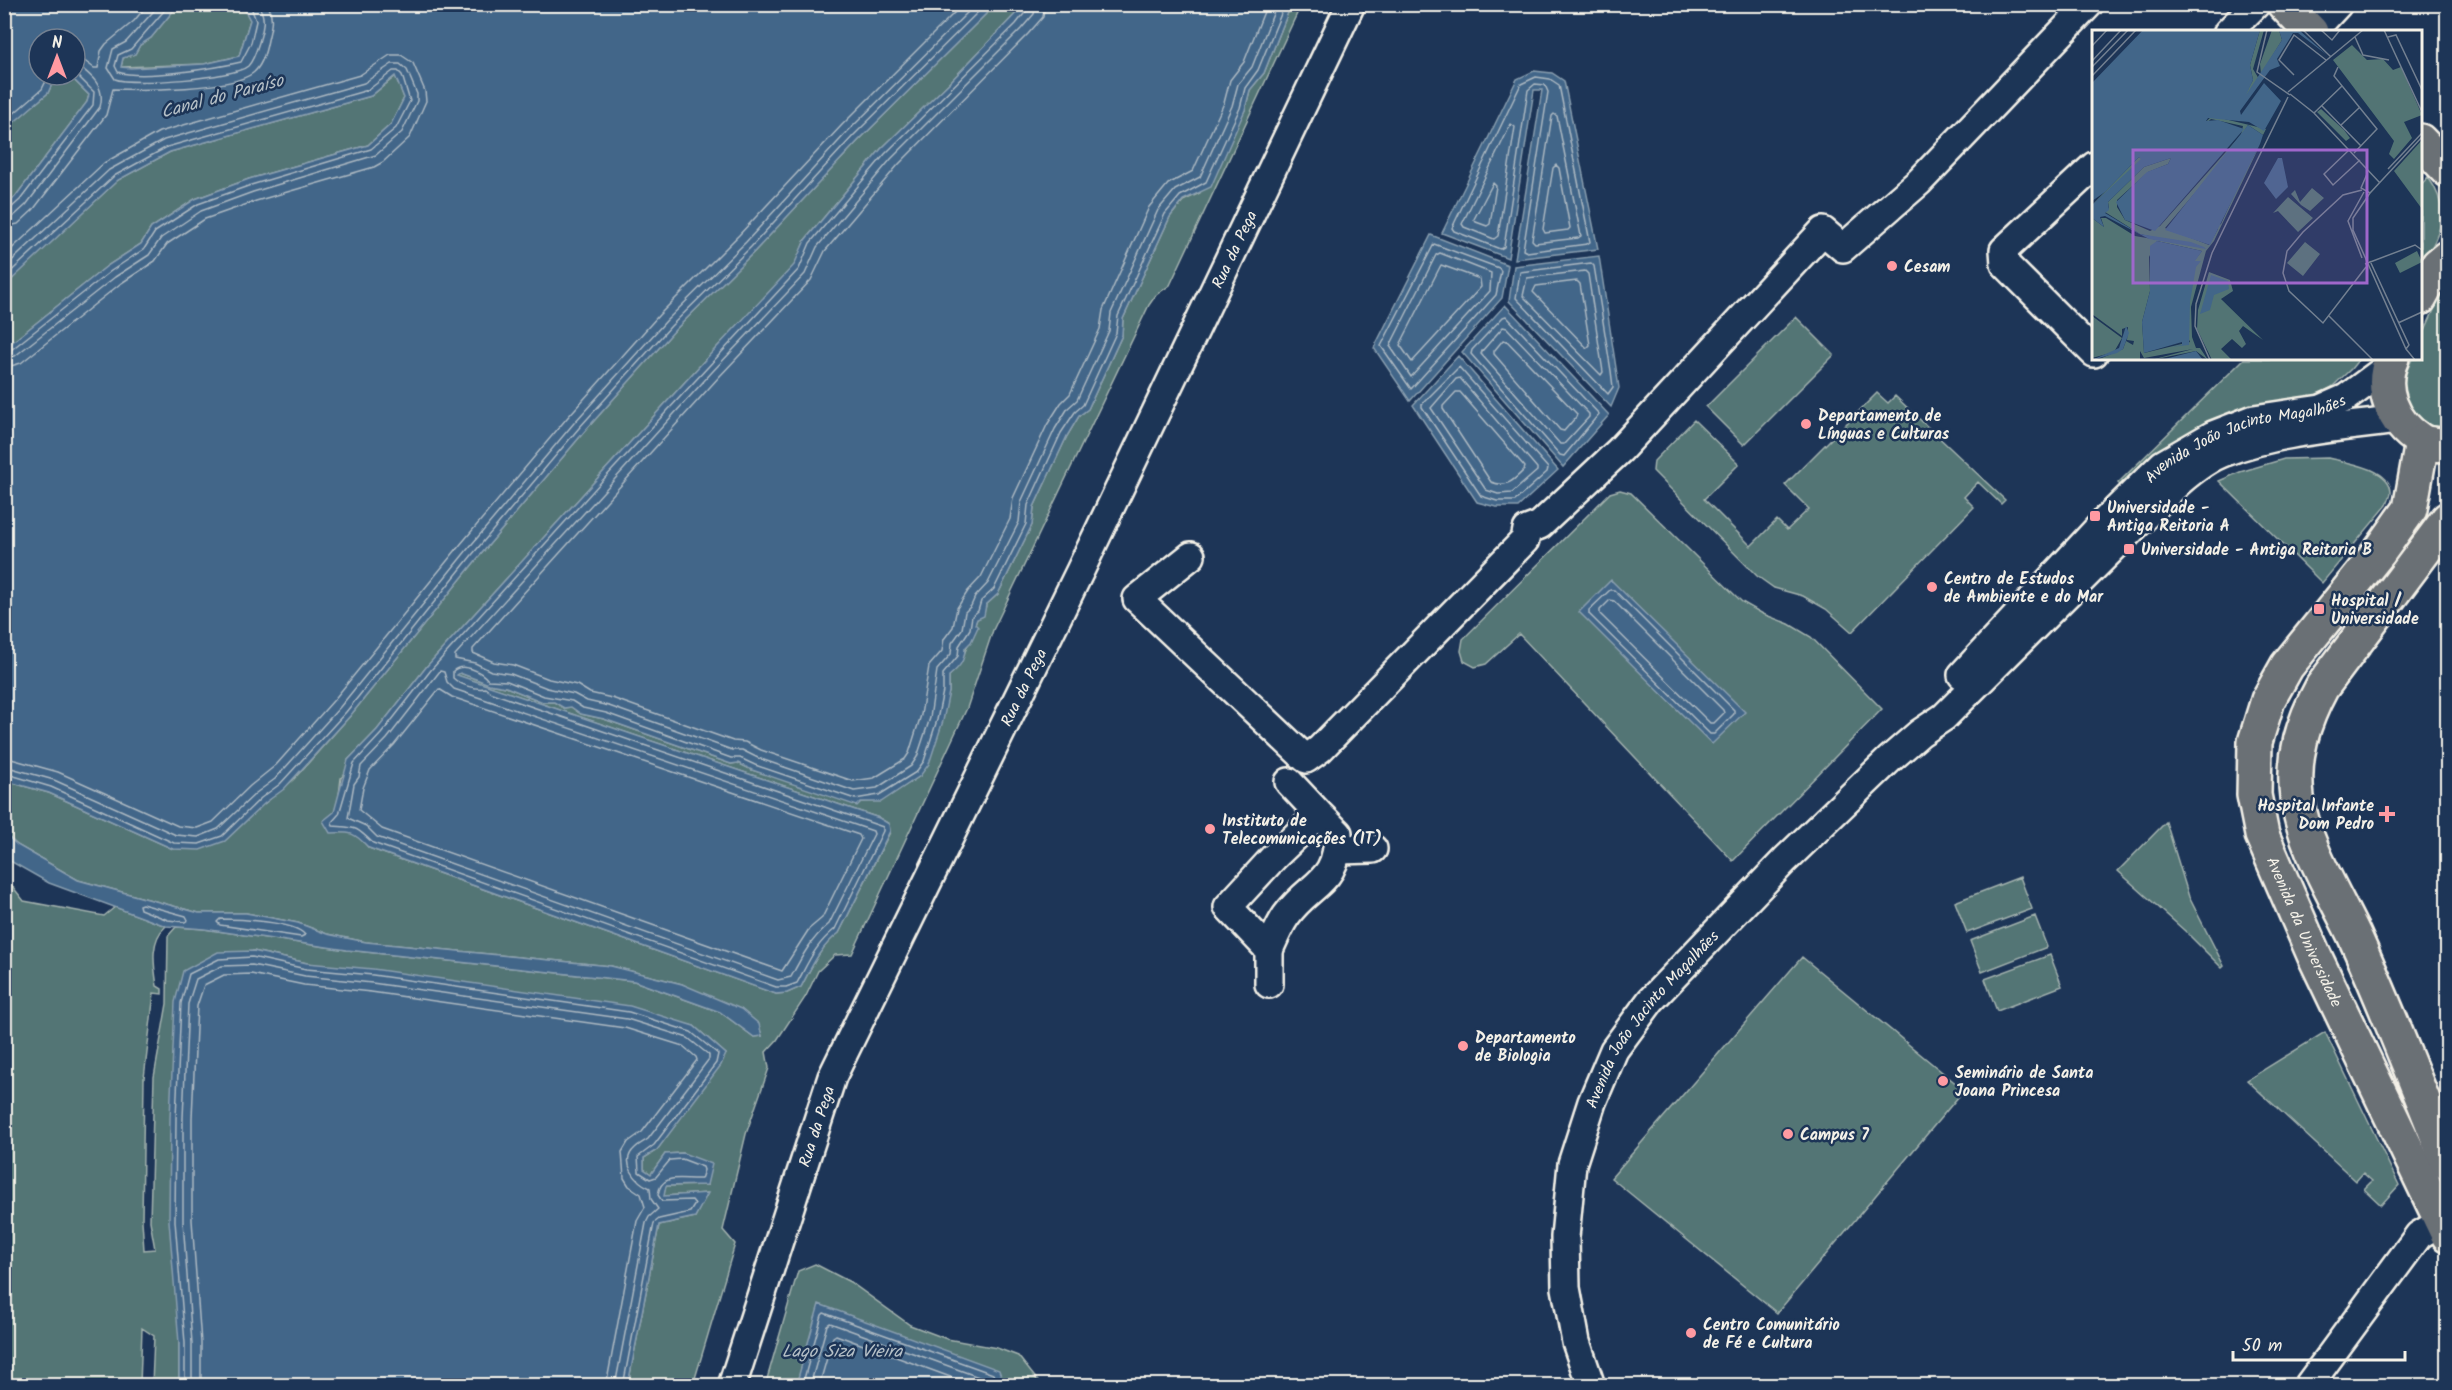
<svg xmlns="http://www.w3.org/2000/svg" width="2452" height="1390" font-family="Kalam,sans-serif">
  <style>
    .green { fill: #527474; stroke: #a3b2ae; stroke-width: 1.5 }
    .water { fill: #426689; stroke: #899eaf; stroke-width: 1.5 }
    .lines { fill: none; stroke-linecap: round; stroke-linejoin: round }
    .shore { stroke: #adb9c2; stroke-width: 1.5 }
    .minor-casing { stroke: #f4f1e8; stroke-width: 32 }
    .major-casing { stroke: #f4f1e8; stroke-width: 38 }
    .minor { stroke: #1d3557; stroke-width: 27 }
    .major { stroke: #6b6f75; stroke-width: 33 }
    .poi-dot { fill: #ff9aa2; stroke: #1d3557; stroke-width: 2 }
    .labels { text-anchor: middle; stroke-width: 5; stroke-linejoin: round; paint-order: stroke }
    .street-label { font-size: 16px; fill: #f4f1e8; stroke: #1d3557 }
    .poi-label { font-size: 16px; font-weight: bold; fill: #f4f1e8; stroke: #1d3557; text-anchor: start }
    .water-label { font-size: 18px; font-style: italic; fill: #b6c0c7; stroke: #1d3557 }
    .inset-road { fill: none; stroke: #738091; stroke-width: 1.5 }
    .view { fill: #9f67cb; fill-opacity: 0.15; stroke: #9f67cb; stroke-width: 3 }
    .inset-edge { fill: none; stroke: #f4f1e8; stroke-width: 3 }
  </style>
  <rect width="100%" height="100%" fill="#1d3557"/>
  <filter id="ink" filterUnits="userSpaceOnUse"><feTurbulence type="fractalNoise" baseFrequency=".0167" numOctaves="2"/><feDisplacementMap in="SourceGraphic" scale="12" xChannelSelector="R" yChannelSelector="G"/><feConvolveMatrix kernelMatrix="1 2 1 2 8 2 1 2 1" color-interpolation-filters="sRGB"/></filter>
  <g filter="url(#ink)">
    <!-- green -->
    <path class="green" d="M178 5H242L250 20 239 56 204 64 121 67 123 58 135 54 140 45 151 38Z
      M995 5H1024L951 81 881 149 805 240 795 265 703 362 427 666 377 730 348 760 346 772 341 778 339 795 350 832 359 837 369 848 776 994 787 993 801 987C812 966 820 947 839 933L890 832 889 824 879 818 456 675 460 673 489 684 506 687 543 702H554L564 708 571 707 581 714 604 719 731 764 738 763 752 770 861 802 881 801 920 776 949 692V676C963 664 971 636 977 619L983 616 986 605 998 594 1032 525 1034 507 1067 436 1079 416 1088 409 1122 335 1123 319 1170 217 1183 201 1200 193 1245 110 1250 90 1264 73 1291 5H1301L1170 285 1156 295 1149 305 993 630 967 708 852 954 835 955 818 971 806 996 777 1040 766 1052 769 1068 746 1134 723 1230 735 1244 693 1385H628L659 1225 695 1217 707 1193 663 1196 666 1186 707 1185 683 1153 665 1154 651 1174 644 1169V1158L657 1150 726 1054 694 1026 307 963 253 951 179 1343V1385H152L154 1336 142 1328 140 1385H5L4 876 24 901 104 916 115 907 166 926C149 941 154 966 157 986L162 989V994L154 993 144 1078 142 1221 144 1250 155 1249 150 1221 154 1077 167 1004 168 936 176 927 204 929 347 950 634 981 720 1012 754 1037 762 1036 758 1024 682 984 611 966 366 942 327 934 298 923 246 913H199L78 880 17 845 5 834V778L13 783 49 793 173 849 265 803 293 780 350 716 477 559 584 432 675 330 755 251 858 141Z
      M56 75H69L89 95 87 102 15 197 5 207 4 130 48 93Z
      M396 76 404 98 391 124 368 145 249 179 195 199 151 228 141 244 107 266 5 348 4 286 118 180 170 152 371 96Z
      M2428 177C2452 210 2441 234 2421 266V185Z
      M2447 281V430C2403 422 2393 398 2412 359L2420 358 2421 339Z
      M1796 317 1834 355 1744 445 1706 407Z
      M2244 359H2359L2351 369 2332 387 2310 399 2261 404 2214 419 2178 439 2121 486 2118 483Z
      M1877 393 1888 403 1895 396 2005 500 2001 504 1978 482 1964 497 1974 507 1852 632 1826 609 1803 596 1774 588 1757 576 1653 471 1654 461 1694 420 1739 464 1704 499 1751 546 1777 520 1787 530 1809 509 1785 485Z
      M2328 458C2345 462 2391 468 2391 492 2391 496 2388 501 2387 505L2322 583 2219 481 2240 472 2284 459Z
      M1620 490 1631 493 1742 602 1763 614 1789 624 1811 637 1882 709 1733 861 1519 634 1486 664 1475 667 1464 661 1461 651 1463 639 1610 493Z
      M2166 822 2189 897 2224 966 2222 968 2185 931 2118 871Z
      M2020 877 2032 909 1967 933 1955 902Z
      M2035 916 2047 947 1982 972 1970 941Z
      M2050 955 2062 986 1997 1011 1985 979Z
      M1802 957 1964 1090 1777 1313 1611 1178Z
      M2325 1032 2399 1185 2381 1205 2364 1189 2372 1181 2363 1173 2356 1181 2247 1080Z
      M815 1264 850 1282 910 1325 947 1339 997 1348 1018 1356 1041 1385 765 1386 798 1271Z"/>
    <!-- water -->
    <path class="water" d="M5 4 178 5 151 38 140 45 135 54 123 58 121 67 131 68 204 64 239 56 250 20 242 5H995L858 141 755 251 675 330 584 432 477 559 350 716 284 789 265 803 225 841 200 850 173 849 49 793 13 783 5 778V348L107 266 141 244 151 228 195 199 249 179 368 145 391 124 404 98 395 76 371 96 170 152 118 180 5 286V207L15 197 87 102 89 95 69 75H75V39H39V75H56L48 93 5 130Z
      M1024 5H1291L1264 73 1250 90 1245 110 1211 187 1183 200 1170 217 1123 319 1122 335 1088 409 1079 416 1067 436 1034 507 1032 525 998 594 986 605 984 616 977 619 975 624 978 627 971 642 965 648C965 661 959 668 949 676V692L943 721 929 764 920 776 881 802H861L857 806 752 770 738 763 731 764 604 719 581 714 571 707 564 708 554 702H543L506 687 489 684 460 673 457 675 879 818 889 824 890 831 839 933C820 947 812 966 801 987L787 993 776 994 369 848C354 832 351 832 330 833L323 821 334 812 348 760 377 730 427 666 703 362 794 265 805 240 881 149 951 81Z
      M1534 71 1552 73 1564 81 1598 249 1515 259 1542 90H1534L1508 258 1442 233 1517 79Z
      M1431 235 1508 265 1502 298 1410 401 1374 348Z
      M1599 256 1619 388 1611 407 1509 301 1514 266Z
      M1505 305 1609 415 1563 467 1462 352Z
      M1458 356 1558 470 1518 507H1496L1477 502 1413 405Z
      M1611 580 1745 712 1712 744 1579 612Z
      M5 834 17 845 78 880 199 913H246L298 923 327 934 366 942 611 966 682 984 741 1009 759 1024 762 1036 754 1037 720 1012 634 981 347 950 204 929 166 926 49 883 5 858Z
      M253 951 307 963 373 969 630 1006 694 1026 726 1054 721 1065 657 1150 644 1158V1169L651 1174 665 1154 683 1153 712 1164 707 1185 666 1186 664 1196 708 1193 695 1217 659 1225 628 1385H179V1343L169 1221 170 1118 175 1002 183 971 218 952Z
      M819 1304 999 1370 1004 1385H796Z"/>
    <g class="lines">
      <!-- shore -->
      <path class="shore" d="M160 4 126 42 113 49 108 68 115 79C132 86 235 78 248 66 255 59 265 27 263 18 263 13 260 9 258 4
        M170 4 131 49 118 55 115 66 118 72C142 80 216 68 241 62L251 43 256 21 250 4
        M1028 4 1027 10 1016 24 885 154 810 243 799 269 602 481 431 670 381 734 354 763 339 814 332 822 333 826C357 828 355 826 373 843L776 987H786L797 983C809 961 815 945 835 929L883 831V827L492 693 485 688C476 690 460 685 453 678V671C462 662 481 671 488 680L507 681 544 696 572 701 583 708 606 713 731 758H740L755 765 855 799 879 795 916 772 924 761 937 720 943 691V674L958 656 959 646 970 629 972 616 978 611 981 601 994 589 1026 524 1028 505 1061 433 1075 412 1083 405 1116 333 1118 316 1165 214 1180 196 1206 182 1240 108 1245 88 1258 70 1285 4
        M1036 4 1034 14 1021 29 891 159 817 247 805 274 713 371 455 655V659L475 663 491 671 511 674 547 688 574 694 587 701 609 706 732 750H742L758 758 854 791 877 788 911 766 917 757 930 718 937 670 951 654 952 643 962 629 965 612 971 606 975 597 988 583 1019 522 1021 502 1055 429 1068 408 1077 400 1109 331 1111 313 1158 210 1175 190 1200 177 1232 106 1238 84 1252 67 1277 4
        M1045 4 1043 17 1028 34 898 165 825 251 811 280 719 377 473 649V653L494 662 513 665 549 679 577 685 590 693 612 698 733 741 745 742 761 750 853 781 874 778 905 759 909 753 921 715 929 666 942 651 944 639 953 627 957 608 968 591 981 577 1010 519 1013 498 1047 425 1061 403 1070 394 1100 329 1103 310 1149 207 1168 184 1193 171 1224 103 1230 80 1244 62 1267 4
        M75 54 94 68H98L101 51 106 44 134 21 148 4
        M1536 77 1550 79 1559 85 1590 242 1587 244 1527 252 1523 250 1548 92 1545 85 1535 84 1528 90 1504 247 1500 249 1454 231 1452 228 1521 84Z
        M1554 114 1557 116 1581 236 1578 238 1535 243 1532 240 1552 116Z
        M4 122 42 89 49 75
        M1511 124 1515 127 1498 236 1494 239 1464 227 1462 224Z
        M1556 165 1559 168 1570 228 1568 230 1545 233 1543 229 1553 168Z
        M1493 183 1496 186 1490 224 1487 226 1476 222 1474 219Z
        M4 211 10 209 20 200 93 105 94 92 75 73
        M4 218 14 216 26 205 100 107C106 86 91 75 75 63
        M4 227 18 224 33 210 106 115 113 89C141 90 232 90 253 73 262 66 266 51 268 40 271 27 274 18 268 4
        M1434 244 1499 268 1501 271 1496 295 1411 389 1381 346Z
        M1440 253 1491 273 1490 291 1411 377 1390 346 1436 255Z
        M4 256 104 163 159 132 360 75 390 55H401L413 63 425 91 426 101 410 137 383 162 374 167 256 201 205 219 167 244 155 261 120 284 21 363 4 368
        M1591 263 1594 266 1611 371 1613 387 1608 394 1516 298 1520 272Z
        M1441 265 1480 279 1481 287 1412 362 1400 345Z
        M4 268 109 170 164 140 364 83 392 64H400L407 70 417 94V101L402 132 376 155 253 192 201 211 161 238 149 255 115 277 15 356 4 359
        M1585 271 1588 274 1603 372 1601 375 1523 296 1527 278Z
        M4 278 114 176 167 147 368 90 393 71H398L402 75 410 101 396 128 371 149 251 185 198 204 155 232 144 249 111 271 11 350 4 351
        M1577 281 1580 284 1590 345 1587 348 1533 292 1536 286Z
        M1506 316 1599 414 1564 456 1560 455 1471 354 1472 350 1503 317Z
        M1503 327 1507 328 1589 414V417L1564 444H1560L1481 354 1482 351Z
        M1503 340 1507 341 1577 414 1576 417 1564 431 1560 430 1494 354V351Z
        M1459 367 1548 468 1547 472 1515 501H1497L1481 496 1422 407V404Z
        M1460 378 1537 468V471L1512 493 1498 494 1486 490 1431 408 1456 379Z
        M1456 392H1460L1525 467 1524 470C1513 481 1507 488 1491 482L1443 409V406Z
        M1610 590H1614L1734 710V714L1714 734H1710L1589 614V610Z
        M1610 600 1614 601 1723 710 1724 713 1714 723H1710L1600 614V610Z
        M440 671 444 672 447 682 454 689 873 831 874 834 829 924C811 939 802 956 791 977L778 980 377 837 366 826 348 818 354 784 359 777 361 766 387 739Z
        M439 689 452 697 859 835 861 839 822 918 809 929 782 971 382 829 359 810 363 788 370 770 394 745Z
        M4 757 58 772 178 826 197 828 213 822 250 786 276 765 333 701 460 545 567 418 659 315 739 235 842 125 963 4
        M4 766 54 780 176 835 198 837 218 829 256 793 275 779 340 707 467 550 574 423 666 321 746 242 848 131 976 4
        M4 773 51 787 174 843 199 844 222 836 261 798 280 784 346 712 472 555 579 428 671 326 751 247 853 136 986 4
        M142 904 186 916 188 920 185 922 168 920 140 909 139 905Z
        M220 919C237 919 295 921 305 935L301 937 220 925 217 922Z
        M185 1386V1343L175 1221 176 1118 181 1003 189 974 219 959 252 957 306 969 373 975 629 1012 691 1032 718 1054 716 1063 654 1145 638 1157 639 1172 650 1179 656 1177 670 1160 682 1159 703 1167 704 1170 701 1179C681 1180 661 1172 658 1195L662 1201 692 1200 695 1204 690 1212 659 1219 654 1223 623 1386
        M192 1386V1343L183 1221V1118L188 1004 196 979 222 966 252 965 305 976 372 983 627 1019 688 1038 709 1055V1059L648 1139C644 1142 639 1144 635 1148 619 1162 636 1182 650 1188L651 1199 658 1209 649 1217 646 1223 615 1386
        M201 1386V1343L192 1220V1118L197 1006 204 985 224 975 251 974 304 985 371 992 625 1028 683 1046 696 1057 697 1060 642 1132 628 1142 622 1152 624 1178 629 1186 641 1194 645 1207 637 1221 606 1386
        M802 1386 822 1315 824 1313 993 1374 998 1386
        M810 1386 827 1325 830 1323 987 1380 990 1386
        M819 1386 833 1337 836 1335 975 1386"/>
      <defs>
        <g id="minor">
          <path d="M2228 32 2256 4"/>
          <path d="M2312 32 2338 4"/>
          <path d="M2094 166 2004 250 2005 264 2094 353"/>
          <path d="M1191 556 1137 599 1306 759 1320 749 1525 540 1527 530 1540 525 1620 450 1823 231 1843 248 1919 182 2089 4"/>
          <path id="s1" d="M1962 675 2104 522 2163 464 2213 435 2254 419 2321 409 2346 398 2389 366"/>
          <path d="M1289 782 1319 814 1274 857 1228 907 1269 950C1274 939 1279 926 1286 916 1311 881 1338 885 1338 833L1319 814"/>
          <path d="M1338 850 1373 849"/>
          <path d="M1269 950V984"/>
          <path id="s2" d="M732 1386 832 1077 1080 571 1351 4"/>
          <path id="s3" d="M1591 1386 1576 1342 1566 1288 1565 1237 1572 1164 1592 1102 1614 1050 1651 1000 1785 860 1890 759 1920 733 1944 717 2179 482C2193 470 2208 458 2225 452 2279 431 2340 428 2397 420"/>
          <path d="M2308 1386 2419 1235 2441 1222"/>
        </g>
        <g id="major">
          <path d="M2284 4 2311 32"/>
          <path d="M2420 141 2448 170"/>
          <path d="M2420 298 2438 265 2448 257"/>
          <path d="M2392 358C2378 389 2393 423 2420 440 2427 445 2439 444 2448 446"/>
          <path id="s4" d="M2422 442 2410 509 2380 551 2287 666 2268 700 2255 742 2254 795 2262 835 2314 955 2448 1235"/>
          <path d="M2448 519 2322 687C2303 722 2292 757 2297 797 2304 846 2333 891 2354 935 2388 1010 2418 1087 2448 1163"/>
        </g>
      </defs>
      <!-- minor casing -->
      <use href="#minor" class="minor-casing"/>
      <!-- major casing -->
      <use href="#major" class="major-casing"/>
      <!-- minor -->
      <use href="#minor" class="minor"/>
      <!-- major -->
      <use href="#major" class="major"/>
    </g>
  </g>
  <!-- markers -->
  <g class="poi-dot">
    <circle cx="1892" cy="266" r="6"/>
    <circle cx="1806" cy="424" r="6"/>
    <rect x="2089" y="510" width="12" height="12" rx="3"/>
    <rect x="2123" y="543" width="12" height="12" rx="3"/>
    <circle cx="1932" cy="587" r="6"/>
    <rect x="2313" y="603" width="12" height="12" rx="3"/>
    <path d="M2384 805h6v6h6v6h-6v6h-6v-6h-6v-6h6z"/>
    <circle cx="1210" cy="829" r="6"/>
    <circle cx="1463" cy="1046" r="6"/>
    <circle cx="1943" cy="1081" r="6"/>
    <circle cx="1788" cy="1134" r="6"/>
    <circle cx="1691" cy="1333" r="6"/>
  </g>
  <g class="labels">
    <!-- street labels -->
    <g class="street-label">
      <text dy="6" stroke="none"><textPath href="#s2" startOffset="1245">Rua da Pega</textPath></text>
      <text dy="6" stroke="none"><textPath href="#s1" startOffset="378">Avenida João Jacinto Magalhães</textPath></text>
      <text dy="6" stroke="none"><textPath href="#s2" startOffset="759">Rua da Pega</textPath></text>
      <text dy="6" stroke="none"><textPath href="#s4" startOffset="550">Avenida da Universidade</textPath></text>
      <text dy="6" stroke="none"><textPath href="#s3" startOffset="394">Avenida João Jacinto Magalhães</textPath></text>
      <text dy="6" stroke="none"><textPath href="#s2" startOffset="273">Rua da Pega</textPath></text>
    </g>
    <!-- poi labels -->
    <g class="poi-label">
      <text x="1904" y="272">Cesam</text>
      <text x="1818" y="421">Departamento de<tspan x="1818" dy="18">Línguas e Culturas</tspan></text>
      <text x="2107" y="513">Universidade -<tspan x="2107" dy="18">Antiga Reitoria A</tspan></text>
      <text x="2141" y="555">Universidade - Antiga Reitoria B</text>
      <text x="1944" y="584">Centro de Estudos<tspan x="1944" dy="18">de Ambiente e do Mar</tspan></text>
      <text x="2331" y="606">Hospital /<tspan x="2331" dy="18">Universidade</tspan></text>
      <text x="2374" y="811" text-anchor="end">Hospital Infante<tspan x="2374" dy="18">Dom Pedro</tspan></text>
      <text x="1222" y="826">Instituto de<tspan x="1222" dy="18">Telecomunicações (IT)</tspan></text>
      <text x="1475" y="1043">Departamento<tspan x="1475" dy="18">de Biologia</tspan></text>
      <text x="1955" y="1078">Seminário de Santa<tspan x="1955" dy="18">Joana Princesa</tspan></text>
      <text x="1800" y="1140">Campus 7</text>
      <text x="1703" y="1330">Centro Comunitário<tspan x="1703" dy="18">de Fé e Cultura</tspan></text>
    </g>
    <!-- water labels -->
    <g class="water-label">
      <text transform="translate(222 96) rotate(-15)" y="6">Canal do Paraíso</text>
      <text x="842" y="1357">Lago Siza Vieira</text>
    </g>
  </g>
  <!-- overview -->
  <g transform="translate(2092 30)">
    <rect width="330" height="330" fill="#1d3557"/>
    <path d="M168 0H172L161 39 167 49 147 75 133 80 129 78 142 76 152 67 161 50 158 35ZM180 0H187L190 10 169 44 168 34ZM260 15 275 30 291 29 301 40 309 37 330 85 312 92 320 108 302 129 297 124 302 111 241 30ZM229 79 252 100 258 108 254 111 225 82ZM120 86 174 99 171 105 156 95 142 117 73 198 117 215 126 199 85 185 123 197 129 194 153 141 167 117 122 211 114 221 99 277 100 307 104 318H108L116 330 104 321 59 330 101 319 52 328 48 321V329L5 330 31 319 34 311 41 315 42 311 35 310 36 297 30 299V306L0 284V188L12 197 9 188H14L43 206 113 218 48 204 13 182 17 178 16 172 52 137 79 128 76 134 56 142 25 170V177L33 190 58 201 68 196 149 105 151 96 119 89 94 111ZM65 211 110 221 102 231 94 303 98 312 52 323 50 292 58 261 57 227ZM330 110V179L302 141ZM47 127 50 129 42 139 0 175ZM220 158 232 168 218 181 209 175 199 164 203 160 208 172ZM196 167 221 188 206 202 186 181 181 183ZM213 212 228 224 211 246 195 233ZM325 221 330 232 308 243 303 233ZM117 242 138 250 141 261 129 269 171 310 151 296 147 301 154 314 150 318 140 309 129 319 140 330H120L105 299 106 280ZM0 286 30 308 22 322 0 328Z" fill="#527474" fill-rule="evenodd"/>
    <path d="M51 0H168L158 35 161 50 154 65 190 10 187 0H207L235 25 206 3H201L185 29 188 36 178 40 148 81 149 85 172 53 189 71 172 101 157 92 116 88 114 91 126 90 152 99 63 201 33 190 24 172 55 142 76 134 79 128 52 137 16 172 17 180 13 183 48 204 99 212 112 217 114 219 57 209 13 186 8 187 12 197 0 188V175L49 129 47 127 13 162 0 171V53ZM156 95 171 105 168 114 118 215 73 200ZM186 128H190L196 157 184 169 172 153ZM65 211 110 221 103 231H109L104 237 98 272 97 315 78 317 90 315V312L52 323 50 292 58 261V216ZM119 245 136 251 137 259 122 265 118 280 108 284ZM34 296 37 303 31 319 25 323 0 330 27 318ZM104 321 111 330H69Z" fill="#426689"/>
    <path class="inset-road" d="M175 0 165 42 198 65M211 0 239 27M229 0 240 10 248 0M292 0 330 82M263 7 271 25 297 30M296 7 304 5 330 60M0 16 15 0M0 31 29 0M0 37 36 0M246 37 242 46 285 99 262 123M202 45 187 30 202 5 234 30M0 46 44 0M196 62 271 0M198 64 222 83 288 153M230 76 269 116M222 83 250 56M249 95 268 77M257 120 232 144 241 155 268 130M296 139 330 103M275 144 269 158 278 163 330 107M270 160 251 165 211 202 195 221 191 243 197 261 231 293 274 237M278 163 261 188V200L314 319 323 330M270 228 256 191 272 162M278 231 317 315 314 319M273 234 323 215 330 220M237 286 281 330M306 293 330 282M118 330 103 296 104 274 120 223 196 67"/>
    <path class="view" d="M41 120H275V253H41Z"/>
    <rect width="330" height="330" class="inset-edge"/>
  </g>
  <!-- margin -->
  <rect width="2452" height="1390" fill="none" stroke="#1d3557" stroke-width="24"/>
  <rect x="12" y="12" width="2428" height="1366" fill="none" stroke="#f4f1e8" stroke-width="2" filter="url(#ink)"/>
  <!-- north arrow -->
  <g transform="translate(57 57)"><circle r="28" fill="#1d3557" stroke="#738091" stroke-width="1.5"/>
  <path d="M0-4.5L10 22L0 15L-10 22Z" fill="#ff9aa2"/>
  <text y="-9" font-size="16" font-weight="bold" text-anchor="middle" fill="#f4f1e8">N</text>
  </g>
  <!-- scale -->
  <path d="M2233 1351v9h172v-9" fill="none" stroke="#f4f1e8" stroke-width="3"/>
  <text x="2242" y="1351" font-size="18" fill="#f4f1e8" stroke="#1d3557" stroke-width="4.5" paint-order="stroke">50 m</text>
</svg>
